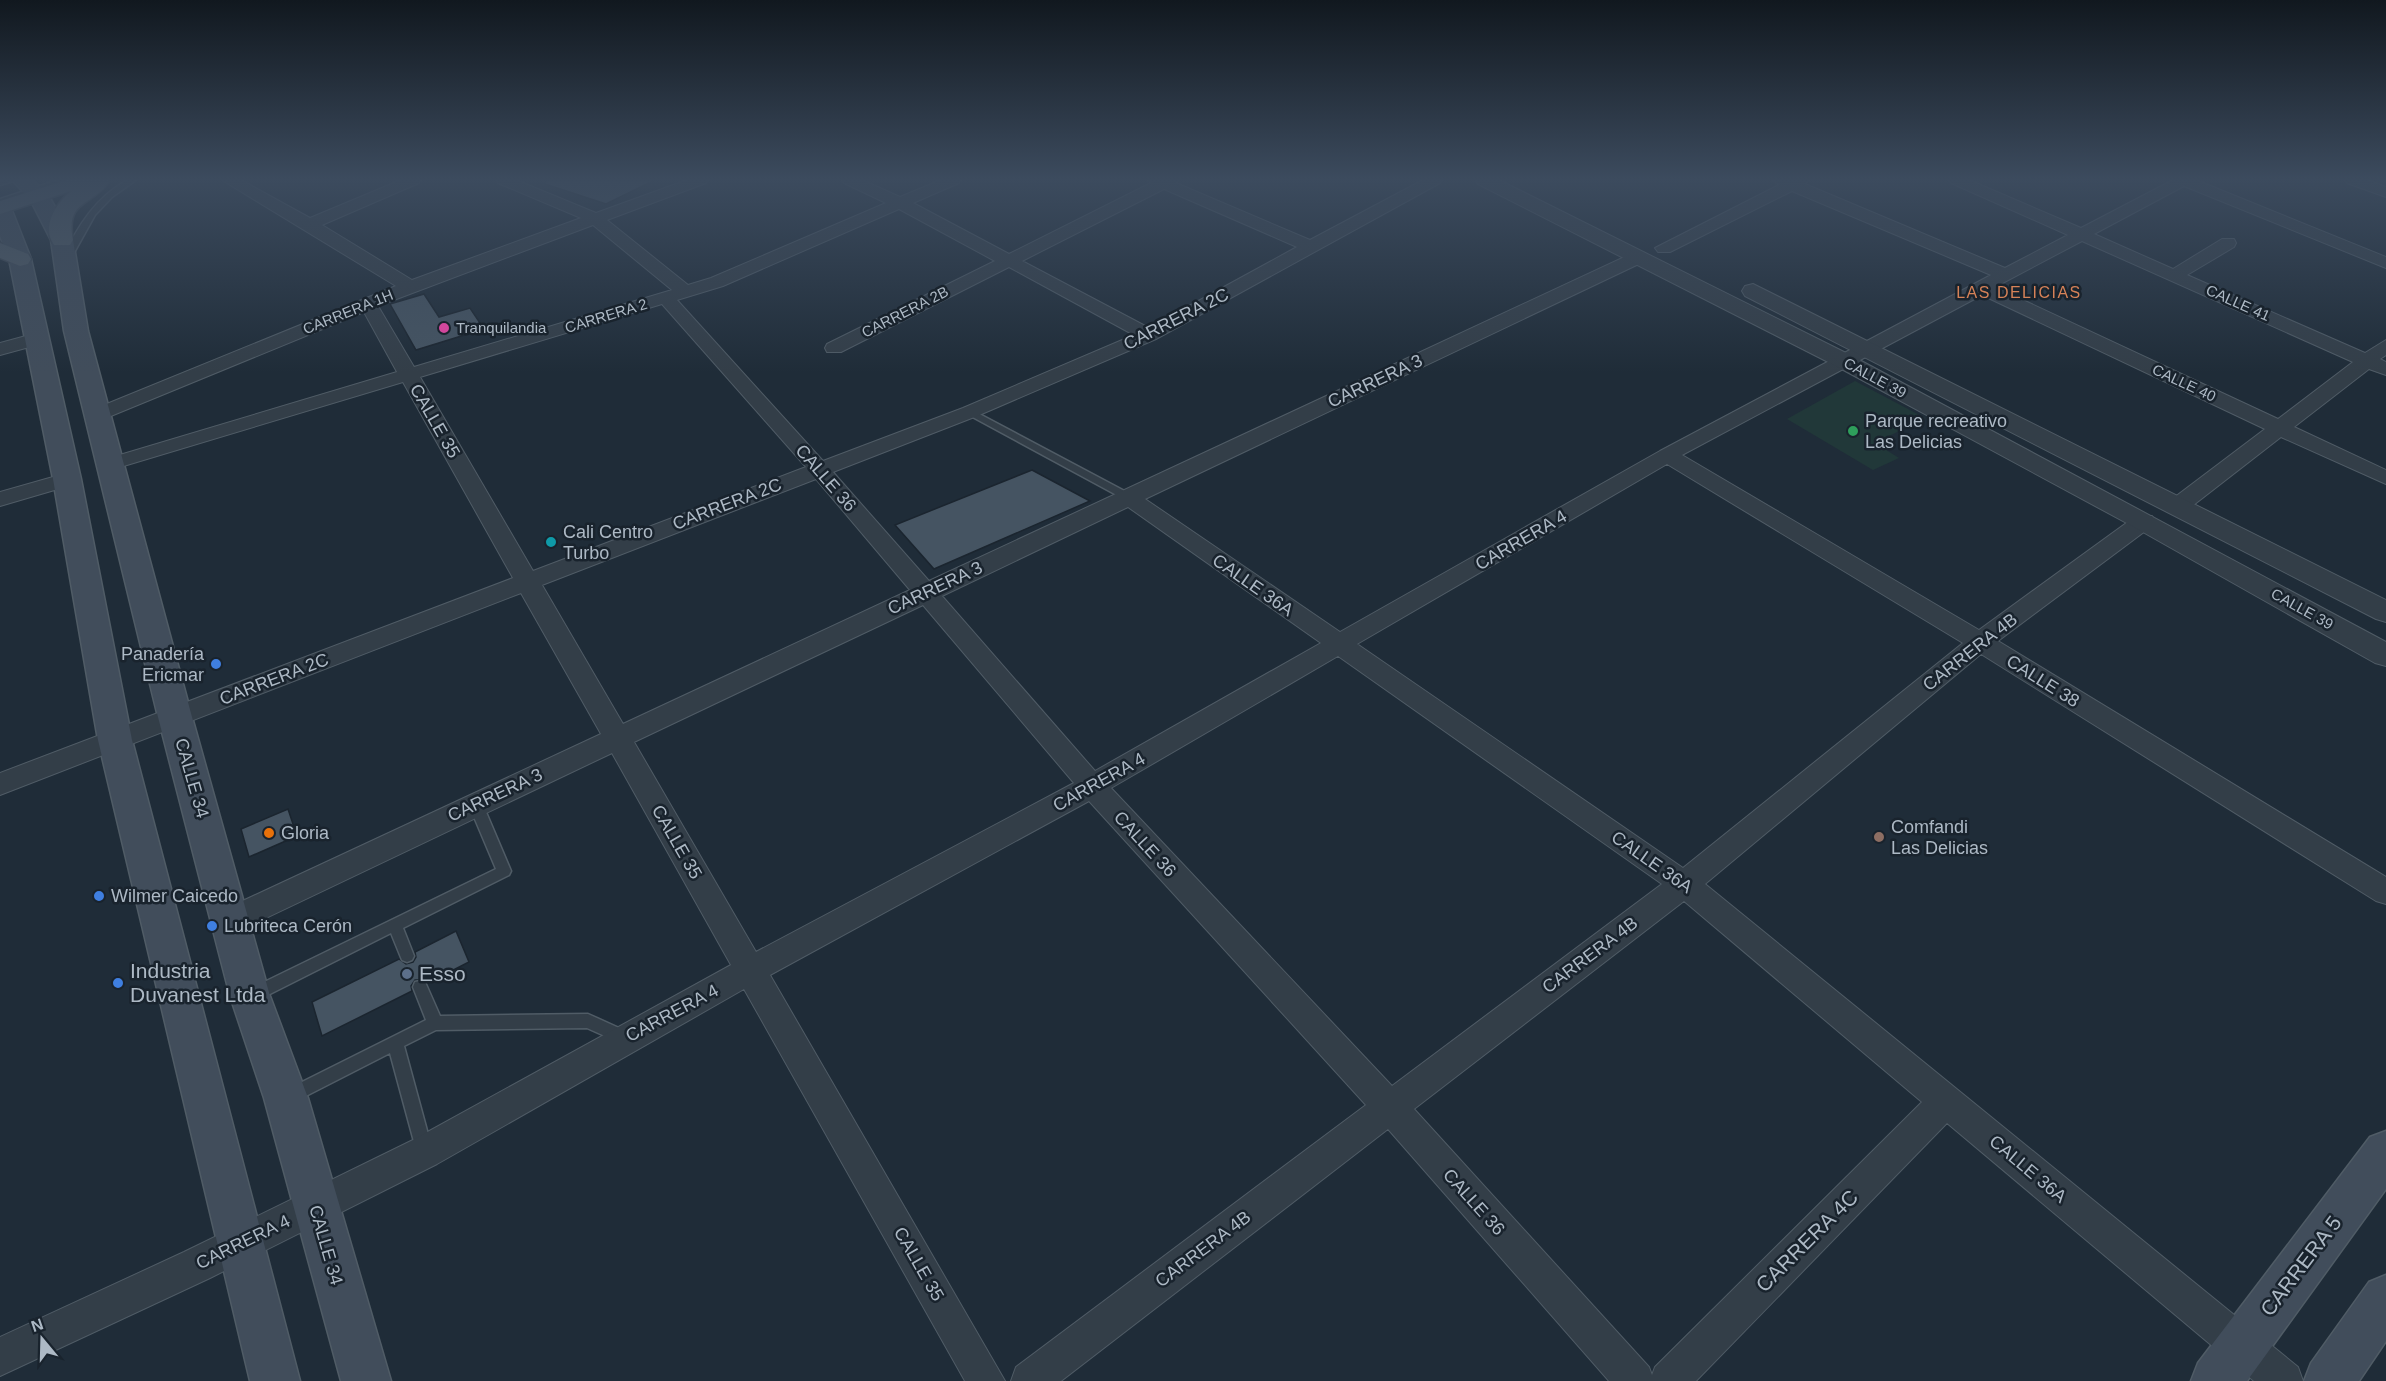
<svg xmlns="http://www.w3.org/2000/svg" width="2386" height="1381" font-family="Helvetica,sans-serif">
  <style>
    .green { fill: #213839 }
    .building { fill: #455462; stroke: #1b252f; stroke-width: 1.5 }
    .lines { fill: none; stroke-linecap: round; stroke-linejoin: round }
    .service-casing { stroke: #505c66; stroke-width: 3 }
    .minor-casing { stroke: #505c66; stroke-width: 2 }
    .tertiary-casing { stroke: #505c66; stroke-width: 2 }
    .secondary-casing { stroke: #505c66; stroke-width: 3 }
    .primary-casing { stroke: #3c4752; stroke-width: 3 }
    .service { fill: #333e48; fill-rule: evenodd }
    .minor { fill: #333e48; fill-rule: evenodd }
    .tertiary { fill: #333e48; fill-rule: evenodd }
    .secondary { fill: #414d5b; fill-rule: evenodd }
    .primary { fill: #515d68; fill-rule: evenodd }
    .hotel-dot { fill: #d1479c; stroke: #19232d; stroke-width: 2 }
    .leisure-dot { fill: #2e9e5b; stroke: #19232d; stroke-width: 2 }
    .culture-dot { fill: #0f9aa8; stroke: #19232d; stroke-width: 2 }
    .shop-dot { fill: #3f7fe0; stroke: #19232d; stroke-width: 2 }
    .food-dot { fill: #e8710a; stroke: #19232d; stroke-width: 2 }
    .education-dot { fill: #8d6e63; stroke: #19232d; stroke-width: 2 }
    .service-dot { fill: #5c6f8a; stroke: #19232d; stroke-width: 2 }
    .labels { text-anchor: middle; stroke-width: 5; stroke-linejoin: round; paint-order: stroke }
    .far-street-label { font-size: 15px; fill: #adb9c5; stroke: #19232d }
    .far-poi-label { font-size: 15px; fill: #adb9c5; stroke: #19232d; text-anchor: start }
    .far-neighbourhood-label { font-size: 16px; letter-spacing: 1.5px; fill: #d68258; stroke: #19232d }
    .street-label { font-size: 18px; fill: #adb9c5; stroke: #19232d }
    .poi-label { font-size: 18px; fill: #adb9c5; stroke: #19232d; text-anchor: start }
    .near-poi-label { font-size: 21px; fill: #adb9c5; stroke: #19232d; text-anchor: start }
    .near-street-label { font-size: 21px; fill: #adb9c5; stroke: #19232d }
  </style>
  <rect width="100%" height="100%" fill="#1f2c38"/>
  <!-- green -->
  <path class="green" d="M1855 381 1925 418 1875 443 1899 458 1873 470 1787 419Z"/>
  <!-- building -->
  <path class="building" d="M546 180H655L606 204 545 184Z
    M424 294 439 317 470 308 484 329 416 350 390 304Z
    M1032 470 1090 501 934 569 895 525Z
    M288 809 297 836 249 857 241 829Z
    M456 931 469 962 428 983 425 980H415L411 986 412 991 322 1036 312 1002 399 959 406 964 413 962 416 957 415 952Z"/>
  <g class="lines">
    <defs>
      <path id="service" d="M5 180H16L0 185V181Z
        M58 180H68L0 203V199Z
        M127 180H136L112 197 95 215 70 260H64L63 258C78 225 96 198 127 180Z
        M970 409 1132 495 1133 497 1132 499H1124L967 414 965 412Z
        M476 800 481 801 483 805 511 871 509 875 403 928 414 956 412 960 407 962 402 960 391 933 260 999 255 1001 250 999 248 994 250 989 496 869 469 805 471 801Z
        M420 981 425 982 440 1016 588 1014 630 1033 633 1038 630 1043 625 1045 587 1028 436 1030 404 1046 432 1149 430 1155 424 1157 418 1155 416 1149 390 1053 298 1100 292 1102 286 1100 284 1095 286 1090 426 1020 413 987 415 982Z"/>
      <path id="minor" d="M222 180H241L310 218 401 180H421L419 183 322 225 412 280 581 218 498 183 496 180H516L596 213 687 180H708L706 183 607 220 688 285 711 278 886 203 844 183 842 180H862L900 197 941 180H961L959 183 913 203 1009 254 1151 183 1148 180H1178L1176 183 1310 240 1423 180H1442L1440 183 1156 339 977 416 833 472 929 581 1633 253H1645L1648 257 1645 261 1145 499 1340 632 1660 451 1991 275 1792 191 1670 252H1658L1655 248 1779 185 1773 180H1809L1805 184 2005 268 2068 235 1951 183 1949 180H1969L2081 228 2173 180H2196L2386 257V268L2184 186 2094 234 2173 269 2222 239H2234L2236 243 2234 247 2187 275 2365 353 2386 340V355L2380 359 2386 362V375L2369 369 2294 427 2386 470V484L2281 437 2187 510H2171L2168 505 2171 500 2265 429 1982 295 1682 455 1979 630 2136 516H2152L2155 521 2152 526 1998 641 2386 877V904L2376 901 1981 654 1705 884 2298 1367 2303 1381H2254L1947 1123 1696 1381H1609L1388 1129 1061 1381H1011L1016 1367 1366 1105 1089 801 770 975 1005 1381H965L744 989 437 1164 210 1278 0 1376V1337L184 1252 413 1140 731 965 612 753 243 929 232 933 221 929 217 920 221 911 601 734 521 593 0 795V773L513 578 403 382 117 468H103L99 464 103 460 397 372 364 312 106 418H92L89 414 92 410 396 286ZM1164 189 1297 247 1149 328 1022 261ZM899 209 995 261 827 344 825 348 827 352H841L1009 267 1134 335 963 408 823 461 677 300 723 286ZM593 225 672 290 414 367 378 306ZM2082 241 2353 362 2278 419 1995 287ZM662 304 806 467 533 571 420 377ZM1667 464 1963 643 1683 868 1357 644ZM816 479 910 590 623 724 542 585ZM1128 507 1321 643 1095 771 942 596ZM923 605 1074 783 756 952 634 742ZM1338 656 1662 884 1392 1086 1111 788ZM1684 901 1922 1102 1655 1367 1652 1375 1649 1367 1414 1109Z
        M2345 180H2367L2386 187V197L2347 183Z
        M37 333 44 335 46 339 44 343 0 355V343Z
        M67 473 75 474 78 479 75 484 0 506V492Z"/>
      <path id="tertiary" d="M1476 180H1499L1852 356 2386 642V666L2375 663 2134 527 1836 366 1478 184Z
        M1753 284 2386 600V622L2376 619 1745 296 1742 291 1745 286Z"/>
      <path id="secondary" d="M12 180H33L49 196 73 240 88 331 192 717 270 996 308 1098 391 1381H341L264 1098 230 996 158 717 64 331 51 240 30 199Z
        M0 202 7 204 11 208 31 259 81 479 132 740 300 1381H250L98 740 53 479 9 259 0 236Z
        M2386 1131V1189L2247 1381H2191L2198 1363 2370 1137Z
        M2386 1275V1341L2359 1381H2304L2311 1363 2369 1282Z"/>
      <path id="primary" d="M67 180H108L109 182C92 206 65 200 73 240L70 245H54C41 226 56 204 71 191L0 214V201Z
        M0 243 28 254 31 259 28 264 20 266 0 258Z"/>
    </defs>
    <!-- service casing -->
    <use href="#service" class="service-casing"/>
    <!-- minor casing -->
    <use href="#minor" class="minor-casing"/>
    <!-- tertiary casing -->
    <use href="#tertiary" class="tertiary-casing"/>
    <!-- secondary casing -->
    <use href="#secondary" class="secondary-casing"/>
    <!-- primary casing -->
    <use href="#primary" class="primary-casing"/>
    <!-- service -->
    <use href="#service" class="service"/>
    <!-- minor -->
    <use href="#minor" class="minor"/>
    <!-- tertiary -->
    <use href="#tertiary" class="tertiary"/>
    <!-- secondary -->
    <use href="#secondary" class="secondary"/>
    <!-- primary -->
    <use href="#primary" class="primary"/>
  </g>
  <!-- sky -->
  <linearGradient id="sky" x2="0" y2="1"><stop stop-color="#11181f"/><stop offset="0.48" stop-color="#3c4b5e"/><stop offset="1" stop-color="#3c4b5e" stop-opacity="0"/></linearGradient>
  <rect width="2386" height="373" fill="url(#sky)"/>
  <!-- markers -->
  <circle class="hotel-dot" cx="444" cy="328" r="6"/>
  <circle class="leisure-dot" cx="1853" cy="431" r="6"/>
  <circle class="culture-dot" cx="551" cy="542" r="6"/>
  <g class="shop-dot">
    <circle cx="216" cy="664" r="6"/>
    <circle cx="99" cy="896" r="6"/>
    <circle cx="212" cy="926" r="6"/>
    <circle cx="118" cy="983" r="6"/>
  </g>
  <circle class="food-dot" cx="269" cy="833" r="6"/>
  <circle class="education-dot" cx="1879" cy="837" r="6"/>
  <circle class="service-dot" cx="407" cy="974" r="6"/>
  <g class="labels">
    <!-- far-street labels -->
    <g class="far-street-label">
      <text transform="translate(2238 303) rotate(24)" y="5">CALLE 41</text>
      <text transform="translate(348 312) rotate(-22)" y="5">CARRERA 1H</text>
      <text transform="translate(905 312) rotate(-27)" y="5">CARRERA 2B</text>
      <text transform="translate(606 316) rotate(-17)" y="5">CARRERA 2</text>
      <text transform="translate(1875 378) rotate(28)" y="5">CALLE 39</text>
      <text transform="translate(2184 383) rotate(25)" y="5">CALLE 40</text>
      <text transform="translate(2302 609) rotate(29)" y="5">CALLE 39</text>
    </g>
    <!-- far-poi labels -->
    <g class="far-poi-label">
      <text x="456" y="333">Tranquilandia</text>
    </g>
    <!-- far-neighbourhood labels -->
    <g class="far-neighbourhood-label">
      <text x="2019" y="298">LAS DELICIAS</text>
    </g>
    <!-- street labels -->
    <g class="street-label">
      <text transform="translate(1176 319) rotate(-27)" y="6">CARRERA 2C</text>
      <text transform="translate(1375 381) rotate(-25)" y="6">CARRERA 3</text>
      <text transform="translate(435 421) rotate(60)" y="6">CALLE 35</text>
      <text transform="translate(826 478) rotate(49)" y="6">CALLE 36</text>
      <text transform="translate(727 504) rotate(-21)" y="6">CARRERA 2C</text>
      <text transform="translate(1521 540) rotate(-30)" y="6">CARRERA 4</text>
      <text transform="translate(1253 585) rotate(35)" y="6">CALLE 36A</text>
      <text transform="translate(935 588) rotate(-25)" y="6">CARRERA 3</text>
      <text transform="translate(1970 652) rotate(-38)" y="6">CARRERA 4B</text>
      <text transform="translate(274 679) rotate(-21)" y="6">CARRERA 2C</text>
      <text transform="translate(2043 681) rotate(32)" y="6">CALLE 38</text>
      <text transform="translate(192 778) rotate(74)" y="6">CALLE 34</text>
      <text transform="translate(1099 782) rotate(-29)" y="6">CARRERA 4</text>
      <text transform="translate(495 795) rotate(-25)" y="6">CARRERA 3</text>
      <text transform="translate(677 842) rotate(60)" y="6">CALLE 35</text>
      <text transform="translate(1145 844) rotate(47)" y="6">CALLE 36</text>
      <text transform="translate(1652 862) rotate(35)" y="6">CALLE 36A</text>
      <text transform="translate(1590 955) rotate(-37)" y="6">CARRERA 4B</text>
      <text transform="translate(672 1013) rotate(-28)" y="6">CARRERA 4</text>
      <text transform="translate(2028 1169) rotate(40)" y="6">CALLE 36A</text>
      <text transform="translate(1474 1202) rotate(48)" y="6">CALLE 36</text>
      <text transform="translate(243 1242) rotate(-26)" y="6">CARRERA 4</text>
      <text transform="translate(326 1245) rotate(74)" y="6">CALLE 34</text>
      <text transform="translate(1203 1249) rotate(-37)" y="6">CARRERA 4B</text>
      <text transform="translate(919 1264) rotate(60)" y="6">CALLE 35</text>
    </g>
    <!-- poi labels -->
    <g class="poi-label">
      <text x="1865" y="427">Parque recreativo<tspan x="1865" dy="21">Las Delicias</tspan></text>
      <text x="563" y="538">Cali Centro<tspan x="563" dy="21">Turbo</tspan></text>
      <text x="204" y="660" text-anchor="end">Panadería<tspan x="204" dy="21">Ericmar</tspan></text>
      <text x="1891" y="833">Comfandi<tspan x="1891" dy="21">Las Delicias</tspan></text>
      <text x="281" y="839">Gloria</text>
      <text x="111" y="902">Wilmer Caicedo</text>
      <text x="224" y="932">Lubriteca Cerón</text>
    </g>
    <!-- near-poi labels -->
    <g class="near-poi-label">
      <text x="130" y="978">Industria<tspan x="130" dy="24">Duvanest Ltda</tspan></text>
      <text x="419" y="981">Esso</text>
    </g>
    <!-- near-street labels -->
    <g class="near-street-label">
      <text transform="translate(1807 1241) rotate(-45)" y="7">CARRERA 4C</text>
      <text transform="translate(2301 1266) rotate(-53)" y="7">CARRERA 5</text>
    </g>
  </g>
  <!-- north arrow -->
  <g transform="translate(42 1339) rotate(341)" stroke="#19232d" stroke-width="4.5" paint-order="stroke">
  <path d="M0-4.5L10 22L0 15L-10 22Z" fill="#adb9c5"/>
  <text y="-9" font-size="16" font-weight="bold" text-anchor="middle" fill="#adb9c5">N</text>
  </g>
</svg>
